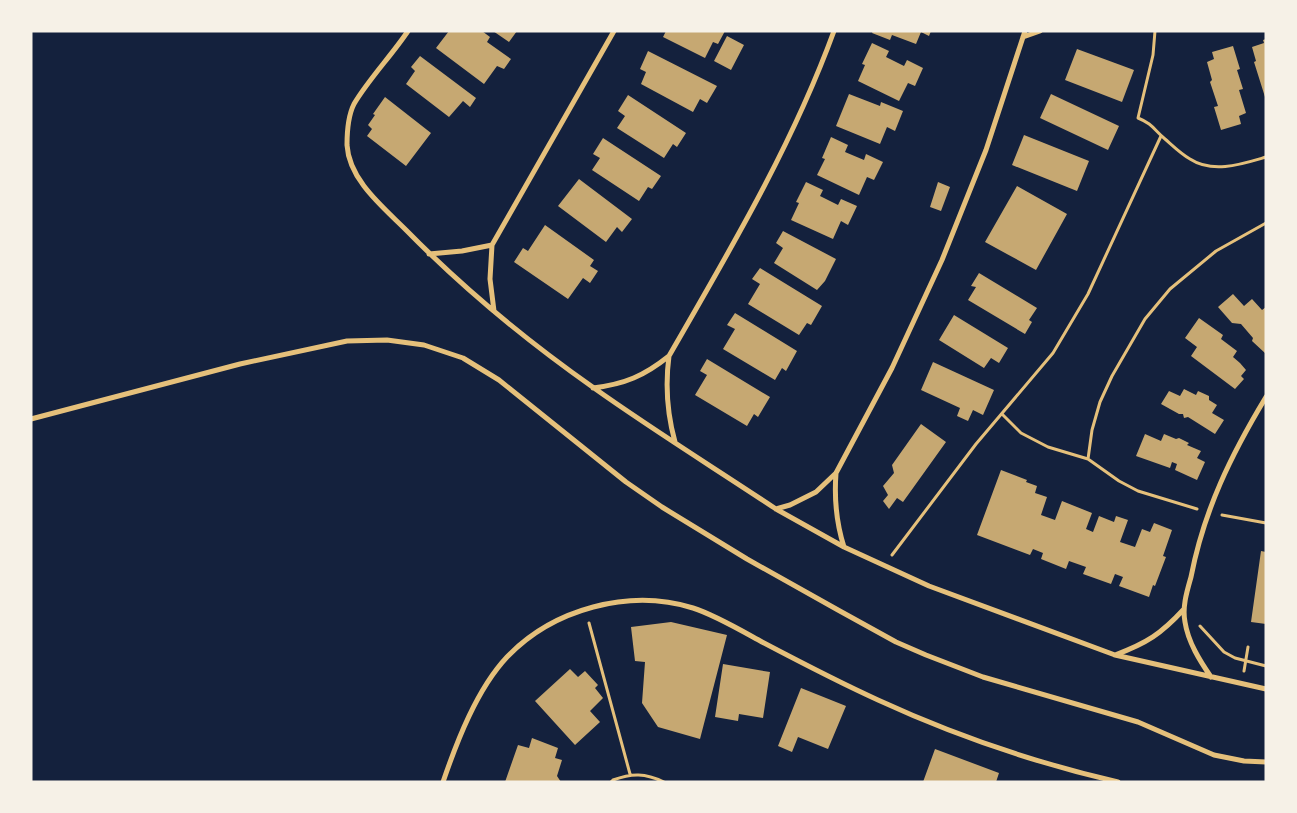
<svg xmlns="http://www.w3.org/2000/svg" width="1297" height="813" font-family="'Source Sans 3',sans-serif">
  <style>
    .building { fill: #c6a872 }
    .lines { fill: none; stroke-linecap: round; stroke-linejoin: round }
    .path { stroke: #e5c07b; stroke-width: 3 }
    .minor { stroke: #e5c07b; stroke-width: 5 }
  </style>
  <rect width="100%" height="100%" fill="#14213d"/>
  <!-- building -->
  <path class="building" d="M449 31H482L490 37 487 42 511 59 504 69 497 66 484 84 436 48Z
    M493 31H517L509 42Z
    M666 31H725L718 44 713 42 705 58 663 37Z
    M873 31H931L929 36 921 32 916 44 892 35 890 40 872 33Z
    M727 36 744 45 731 70 714 61Z
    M1266 39V97H1265L1254 62 1256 61 1252 47 1264 43 1263 40Z
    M872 43 889 51 886 57 904 66 907 60 923 68 915 86 908 83 899 101 858 81 865 65 862 64Z
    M1233 46 1240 69 1237 70 1243 89 1239 90 1246 113 1239 116 1241 124 1221 130 1214 107 1218 106 1210 82 1212 80 1207 62 1214 59 1212 52Z
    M1077 49 1134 70 1122 102 1065 80Z
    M648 51 717 86 707 103 700 99 693 112 641 84 646 72 640 69Z
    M420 56 476 98 470 107 463 101 449 117 406 84 415 71 411 67Z
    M849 94 880 106 881 102 903 111 895 131 887 127 880 144 836 126Z
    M1051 94 1119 126 1108 150 1040 118Z
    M628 95 686 133 677 147 673 144 664 158 617 128 625 116 618 111Z
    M385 97 431 133 406 166 367 136 372 129 368 125 375 115 373 114Z
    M1024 135 1089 161 1077 191 1012 165Z
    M831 137 848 145 845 152 864 160 866 154 883 162 874 180 867 177 859 195 817 175 825 159 822 158Z
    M603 138 661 176 652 189 648 187 639 201 592 170 600 158 593 154Z
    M579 179 632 219 622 232 617 227 606 242 558 206Z
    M806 182 823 190 820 196 838 205 841 199 857 206 848 225 841 221 833 239 791 220 799 203 796 202Z
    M938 182 950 187 941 211 930 207Z
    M1017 186 1067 214 1036 270 985 242Z
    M545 225 594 260 590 266 598 271 590 283 583 278 568 299 514 262 523 248 528 251Z
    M783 231 836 259 825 281 817 290 774 263 783 248 776 243Z
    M760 268 822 306 811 325 807 323 799 335 748 304 760 284 752 279Z
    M979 273 1037 308 1029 320 1032 322 1025 334 968 300 976 287 971 286Z
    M1233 294 1244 306 1252 299 1262 310 1266 307V354L1252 341 1253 338 1241 324 1232 323 1218 307Z
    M735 313 797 351 786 371 782 368 775 380 723 349 735 329 727 325Z
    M954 315 1008 348 999 363 991 358 984 368 939 340Z
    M1199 318 1223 335 1221 339 1237 351 1233 357 1240 363 1246 370 1241 376 1244 379 1235 389 1191 356 1197 347 1185 338Z
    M707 359 770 397 758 417 754 414 747 426 695 395 707 375 700 371Z
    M933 362 994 390 983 415 973 410 968 421 957 416 960 408 921 390Z
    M1184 389 1196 395 1198 391 1209 396V400L1217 405 1212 413 1224 420 1215 434 1188 417 1184 418 1183 414H1179L1161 404 1169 391 1180 396Z
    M921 424 946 442 903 502 897 498 889 509 883 501 888 495 883 486 894 473 892 465Z
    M1145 434 1161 441 1164 434 1176 439 1179 438 1189 443 1187 445 1201 451 1197 458 1205 462 1197 480 1175 470 1177 464 1172 462 1170 468 1136 456Z
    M1001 470 1027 480 1026 482 1037 486 1035 493 1047 497 1041 515 1055 520 1062 501 1092 513 1086 529 1093 532 1099 516 1114 522 1116 516 1128 520 1120 542 1135 547 1142 529 1150 532 1154 523 1172 530 1163 556 1166 557 1155 586 1153 585 1149 597 1119 586 1123 577 1115 574 1111 584 1083 574 1086 567 1069 561 1066 569 1041 559 1043 553 1033 549 1030 555 977 535Z
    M1261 551 1266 552V624L1251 622Z
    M671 622 727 635 700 739 658 727 642 703 645 662 635 661 631 627Z
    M723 664 770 672 763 718 739 714 738 721 715 717Z
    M570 669 578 677 585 671 598 685 595 688 603 698 590 711 600 722 575 745 535 701Z
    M801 688 846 706 828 749 798 737 792 752 778 746Z
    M532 738 558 748 555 758 562 760 557 776 561 782H505L518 745 529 748Z
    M935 749 999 773 996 782H923Z"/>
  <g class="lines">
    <!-- path -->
    <path class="path" d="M1155 31 1153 55 1138 118C1153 124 1154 130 1165 139 1173 146 1181 154 1190 159 1213 174 1242 164 1266 157
      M1002 414 1021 433 1048 447 1088 459 1119 481 1138 491 1197 509
      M1088 459 1092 430 1100 402 1112 376 1145 319 1170 289 1216 251 1266 223
      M1222 515 1266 523
      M892 555 976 444 1053 353 1088 294 1161 136
      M589 623 630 774
      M1200 626 1224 652 1235 658 1266 666
      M1244 671 1248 647
      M611 782 613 780C632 773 645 773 664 782"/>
    <!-- minor -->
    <path class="minor" d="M408 31C392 55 368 80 354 104 348 116 347 132 347 145 349 180 383 207 406 230 463 288 527 341 594 388 653 430 716 469 776 509L844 547 929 586 1115 655 1266 689
      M1023 37 1040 31
      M429 254 462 251 492 245
      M494 311 490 279 492 245 614 31
      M669 356C665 386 667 413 675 442
      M593 388C625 384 644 376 669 356 730 250 792 146 834 31
      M31 419 240 364 347 341 387 340 424 345 463 358 499 380 626 482 662 507 747 559 838 610 896 642 926 655 983 677 1138 722 1214 755 1244 761 1266 762
      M836 473C834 500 836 522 844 547
      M776 509 790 505 816 492 836 473 892 368 942 260 986 150 1025 31
      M1115 655C1147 643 1161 634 1184 609
      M1211 677C1200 661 1188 642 1185 622 1182 607 1187 591 1191 577 1204 510 1231 455 1266 397
      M443 782C457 741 477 689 507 657 553 609 629 588 693 608 715 615 742 631 762 642 800 662 838 682 878 700 954 735 1036 763 1118 782"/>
  </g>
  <!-- border -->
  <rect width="1297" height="813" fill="none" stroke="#f6f1e7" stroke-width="65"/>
</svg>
